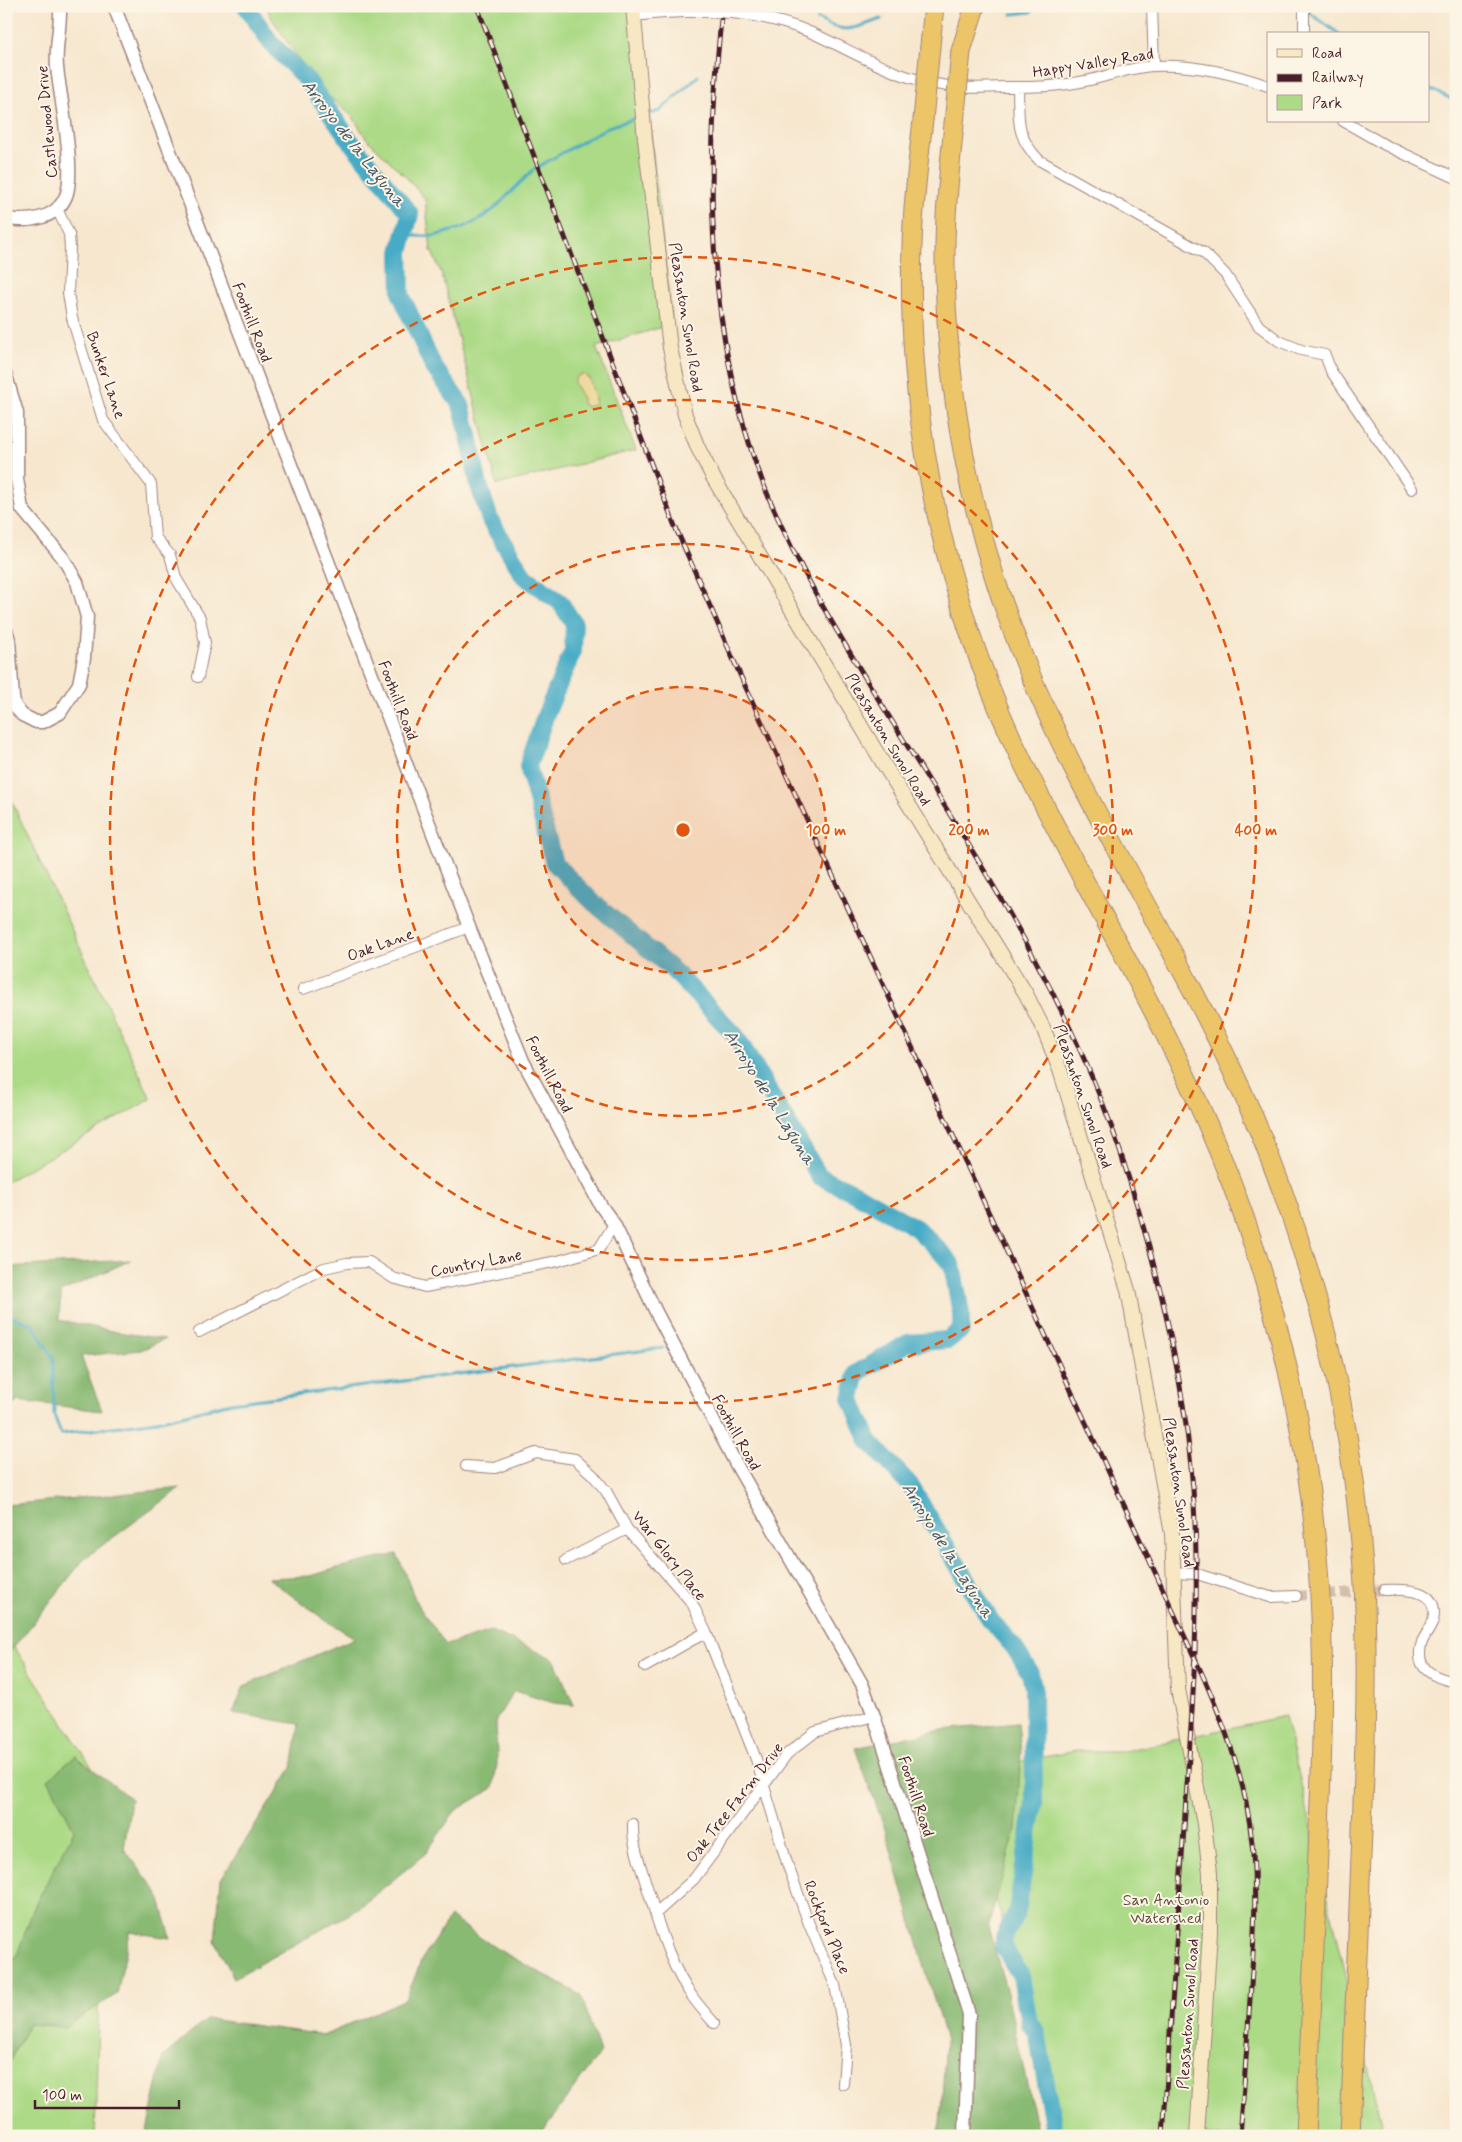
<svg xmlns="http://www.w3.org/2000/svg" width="1462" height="2142" font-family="Mynerve,sans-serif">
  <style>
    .green { fill: #acda86; stroke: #7b7c58 }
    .forest { fill: #89ba73; stroke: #6a6c4f }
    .sand { fill: #eeda9e; stroke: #9c7c64 }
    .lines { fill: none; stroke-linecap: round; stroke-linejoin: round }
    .stream { stroke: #46abc5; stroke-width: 3 }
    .river { stroke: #46abc5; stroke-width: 18 }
    .minor-tunnel { stroke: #d4bfae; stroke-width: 10; stroke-dasharray: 10 5; stroke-linecap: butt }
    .minor-casing { stroke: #a0837d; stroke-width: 12 }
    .tertiary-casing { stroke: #a0837d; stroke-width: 15 }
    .secondary-casing { stroke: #a0837d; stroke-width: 16 }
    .motorway-casing { stroke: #a0837d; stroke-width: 21 }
    .minor { stroke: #fff; stroke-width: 10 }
    .tertiary { stroke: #fff; stroke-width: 12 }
    .secondary { stroke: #f7e8c3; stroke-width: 14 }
    .motorway { stroke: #ecc569; stroke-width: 19 }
    .rail-casing { stroke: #4a1f2b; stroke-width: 5 }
    .rail { stroke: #fcf5e5; stroke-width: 3; stroke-dasharray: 9; stroke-linecap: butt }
    .motorway-bridge-casing { stroke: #a0837d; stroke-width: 21; stroke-linecap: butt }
    .motorway-bridge { stroke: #ecc569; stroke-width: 19 }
    .ring { fill: none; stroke: #e0560e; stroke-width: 2.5; stroke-dasharray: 9 6 }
    .labels { text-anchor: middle; stroke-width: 4; stroke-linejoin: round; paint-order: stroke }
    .street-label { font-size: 16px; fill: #4a1f2b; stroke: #fcf5e5 }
    .park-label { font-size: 16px; fill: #624e42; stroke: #fcf5e5 }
    .water-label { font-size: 18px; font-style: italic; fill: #485769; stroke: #fcf5e5 }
    .centre { fill: #e0560e; stroke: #fcf5e5; stroke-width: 2.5 }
    .ring-label { font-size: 15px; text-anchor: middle; font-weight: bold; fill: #e0560e; stroke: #fcf5e5; stroke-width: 4; stroke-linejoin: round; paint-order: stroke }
  </style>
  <rect width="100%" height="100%" fill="#fcf5e5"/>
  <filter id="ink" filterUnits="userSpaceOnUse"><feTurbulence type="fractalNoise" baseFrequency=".02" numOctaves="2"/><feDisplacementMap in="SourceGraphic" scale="10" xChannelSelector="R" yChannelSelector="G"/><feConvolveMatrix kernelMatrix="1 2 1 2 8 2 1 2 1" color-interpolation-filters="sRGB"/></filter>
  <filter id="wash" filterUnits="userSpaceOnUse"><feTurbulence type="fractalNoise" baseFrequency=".0096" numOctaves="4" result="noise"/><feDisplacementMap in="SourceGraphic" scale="20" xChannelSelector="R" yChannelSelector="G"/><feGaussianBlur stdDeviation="1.12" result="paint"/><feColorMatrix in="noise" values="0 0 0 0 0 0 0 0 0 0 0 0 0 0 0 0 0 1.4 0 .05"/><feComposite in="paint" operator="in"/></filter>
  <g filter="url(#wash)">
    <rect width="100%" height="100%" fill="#f7e7cf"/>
    <!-- green -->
    <path class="green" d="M266 6H636L672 324 596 347 636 450 497 485 441 272 431 250 425 199 406 177 366 138 353 117 316 85 271 17Z
      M6 789 151 1099 6 1182Z
      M6 1634 104 1786 95 2136H6Z
      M1285 1716 1384 2136H1053L1055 2103 960 1773 1076 1751H1124Z"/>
    <!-- forest -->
    <path class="forest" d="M131 1260 61 1292 59 1320 117 1332 165 1339 141 1350 81 1356 102 1411 18 1401 6 1411V1267Z
      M181 1488 85 1558 10 1652 6 1653V1505Z
      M397 1554 417 1604 446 1645 491 1631 554 1659 574 1705 554 1703 514 1691 496 1720 497 1764 493 1788 455 1811 426 1853 355 1911 234 1978 215 1941 221 1879 292 1768 299 1724 233 1713 244 1686 355 1638 325 1620 268 1578 311 1576 341 1567Z
      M1018 1723 1021 1752 1016 1829 988 1927 1006 1989 1036 2126 1035 2136H937L940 2124 946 2041 885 1829 855 1748 942 1730Z
      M76 1756 131 1799 124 1849 158 1893 171 1938 130 1932 117 1994 65 2027 29 2024 6 2068V1963L17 1955 35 1905 74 1830 48 1779Z
      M450 1917 497 1949 581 1995 600 2053 539 2136H146L163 2057 207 2019 325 2035 406 1999 422 1959Z"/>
    <!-- sand -->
    <path class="sand" d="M583 374 589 378 595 397V404L588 407 582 404V397L574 383 576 377Z"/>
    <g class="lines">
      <!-- stream -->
      <path class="stream" d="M750 8 794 14
        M1307 11 1339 34
        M1012 14 1031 12 1040 6
        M818 19C845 35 853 29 881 19
        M1428 88 1456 101
        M646 115 660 111 698 76
        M404 236H434L462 228 477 221 493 210 534 169 608 127 640 117
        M6 1315 32 1324 53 1357 54 1415 61 1434 157 1421 231 1403 663 1348"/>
      <!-- river -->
      <path class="river" d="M246 6 271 43 307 80 354 146 410 214 400 252 401 295 433 366 461 405 468 431 478 482 490 520 524 576 560 602 574 624 573 651 546 714 528 766 554 863 594 903 674 971 736 1036 819 1176 857 1194 916 1228 939 1250 952 1265 961 1313V1330L948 1340 908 1343 857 1373 851 1398 869 1441 910 1485 991 1621 1014 1647 1030 1673 1033 1687 1034 1804 1017 1911 1004 1938 1003 1946 1021 1976 1029 2023 1036 2032 1039 2043 1055 2136"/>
    </g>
  </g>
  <g filter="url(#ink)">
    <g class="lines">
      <!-- minor-tunnel -->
      <path class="minor-tunnel" d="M1296 1596 1384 1590"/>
      <defs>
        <path id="minor" d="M1152 6 1154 66
          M634 16C695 9 754 8 812 33 859 54 895 79 948 86 967 89 986 88 1005 87 1030 87 1055 87 1080 82 1105 78 1128 67 1154 66 1193 64 1232 73 1268 86
          M1304 34V6
          M1018 87C1019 119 1015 136 1039 160L1204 253 1225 274 1259 326 1279 341 1301 350 1325 355 1331 371 1412 489
          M1343 121 1385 145 1456 178
          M57 209 69 234 70 248 68 293 72 318 103 420 151 484 155 537 170 555 176 578 200 618 205 643 198 677
          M303 989 469 927
          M199 1332 324 1268 347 1263 369 1262 393 1278 425 1287 558 1261 599 1249 614 1224
          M466 1466 495 1468 536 1453 575 1459 593 1475 606 1491 627 1529 692 1603 706 1632 756 1759 787 1863 809 1924 835 1985 846 2045 843 2084
          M566 1560 627 1529
          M1174 1573 1197 1574 1270 1597 1296 1596
          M1384 1590C1406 1589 1440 1588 1433 1621 1431 1628 1425 1635 1422 1642 1413 1669 1434 1678 1456 1682
          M645 1667 706 1632
          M633 1824C632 1846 641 1866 647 1887 659 1925 670 1967 694 1999 700 2007 707 2015 714 2023
          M656 1913 694 1879 787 1754 815 1732 874 1716"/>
        <path id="tertiary" d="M114 6 469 927 523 1061 601 1206 614 1224 656 1312 736 1464 862 1684 874 1716 969 2014 965 2136
          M6 219C28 222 56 220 66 196 76 171 60 97 57 67 55 47 61 27 60 6
          M6 376 17 413V479L22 509 63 558 77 582 87 617 84 658 79 684 60 713 43 722H36L22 715 15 706 13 698 9 640 6 630"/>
        <path id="secondary" d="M633 6 645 139 670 348 685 415 698 448 714 479 883 763 1026 994 1044 1030 1060 1070 1128 1290 1172 1534 1178 1689 1204 1824 1210 1872V1932L1197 2136"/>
        <path id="motorway" d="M930 46 934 6
          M961 51 975 6
          M923 120C918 162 913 204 912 246 906 418 943 590 1015 746 1060 842 1114 932 1161 1026 1204 1110 1241 1198 1267 1289 1293 1380 1311 1474 1318 1568 1326 1663 1322 1757 1318 1852 1314 1947 1310 2041 1306 2136
          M954 124C950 165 945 207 945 249 944 393 973 537 1028 669 1086 809 1170 936 1233 1072 1263 1135 1288 1202 1308 1269 1337 1366 1356 1468 1363 1568 1369 1656 1365 1744 1362 1831 1358 1933 1354 2034 1350 2136"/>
      </defs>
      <!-- minor casing -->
      <use href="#minor" class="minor-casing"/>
      <!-- tertiary casing -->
      <use href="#tertiary" class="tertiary-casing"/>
      <!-- secondary casing -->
      <use href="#secondary" class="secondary-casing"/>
      <!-- motorway casing -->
      <use href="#motorway" class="motorway-casing"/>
      <!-- minor -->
      <use href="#minor" class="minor"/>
      <!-- tertiary -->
      <use href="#tertiary" class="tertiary"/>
      <!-- secondary -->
      <use href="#secondary" class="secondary"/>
      <!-- motorway -->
      <use href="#motorway" class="motorway"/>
      <defs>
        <path id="rail" d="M477 6 674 524 741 677 1203 1676C1221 1717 1237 1758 1246 1802 1259 1867 1255 1933 1250 1999 1247 2045 1244 2090 1240 2136
          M721 20C705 176 706 335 763 483 796 567 843 642 890 718 977 859 1067 993 1120 1151 1156 1260 1184 1374 1193 1489 1201 1597 1193 1705 1185 1813 1177 1920 1170 2028 1163 2136"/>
      </defs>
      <!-- rail casing -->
      <use href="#rail" class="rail-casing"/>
      <!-- rail -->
      <use href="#rail" class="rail"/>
      <defs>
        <path id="motorway-bridge" d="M923 120 930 46
          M954 124 961 51"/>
      </defs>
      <!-- motorway-bridge casing -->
      <use href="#motorway-bridge" class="motorway-bridge-casing"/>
      <!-- motorway-bridge -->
      <use href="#motorway-bridge" class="motorway-bridge"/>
    </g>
  </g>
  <!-- distance rings -->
  <circle cx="683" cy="830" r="143" fill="#e0560e" fill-opacity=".12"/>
  <g class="ring">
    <circle cx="683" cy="830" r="143"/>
    <circle cx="683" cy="830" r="286"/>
    <circle cx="683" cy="830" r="430"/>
    <circle cx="683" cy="830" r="573"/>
  </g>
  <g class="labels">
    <!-- street labels -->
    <g class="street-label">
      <text transform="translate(1093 62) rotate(-9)" y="6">Happy Valley Road</text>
      <text transform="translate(46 122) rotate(-95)" y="6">Castlewood Drive</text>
      <text transform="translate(687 317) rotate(81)" y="6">Pleasanton Sunol Road</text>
      <text transform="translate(253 322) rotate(69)" y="6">Foothill Road</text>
      <text transform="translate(107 375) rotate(71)" y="6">Bunker Lane</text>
      <text transform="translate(399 700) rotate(69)" y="6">Foothill Road</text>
      <text transform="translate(889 739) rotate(59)" y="6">Pleasanton Sunol Road</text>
      <text transform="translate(380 944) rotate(-20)" y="6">Oak Lane</text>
      <text transform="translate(550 1074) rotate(63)" y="6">Foothill Road</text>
      <text transform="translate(1084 1096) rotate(71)" y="6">Pleasanton Sunol Road</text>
      <text transform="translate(476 1262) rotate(-11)" y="6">Country Lane</text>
      <text transform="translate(737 1432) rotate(61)" y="6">Foothill Road</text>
      <text transform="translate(1180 1492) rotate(82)" y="6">Pleasanton Sunol Road</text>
      <text transform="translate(670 1555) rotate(52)" y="6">War Glory Place</text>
      <text transform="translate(917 1796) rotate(72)" y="6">Foothill Road</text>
      <text transform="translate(734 1802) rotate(-52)" y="6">Oak Tree Farm Drive</text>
      <text transform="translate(828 1927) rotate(68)" y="6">Rockford Place</text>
      <text transform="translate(1187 2014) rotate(-86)" y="6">Pleasanton Sunol Road</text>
    </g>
    <!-- park labels -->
    <g class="park-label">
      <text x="1166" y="1905">San Antonio<tspan x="1166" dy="18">Watershed</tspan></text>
    </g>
    <!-- water labels -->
    <g class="water-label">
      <text transform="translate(354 143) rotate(52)" y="6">Arroyo de la Laguna</text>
      <text transform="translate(770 1097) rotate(58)" y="6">Arroyo de la Laguna</text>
      <text transform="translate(948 1550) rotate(58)" y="6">Arroyo de la Laguna</text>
    </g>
  </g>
  <circle cx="683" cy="830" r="8" class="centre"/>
  <g class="ring-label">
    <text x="826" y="835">100 m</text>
    <text x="969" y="835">200 m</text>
    <text x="1113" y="835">300 m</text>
    <text x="1256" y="835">400 m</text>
  </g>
  <!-- margin -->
  <rect width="1462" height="2142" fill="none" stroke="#fcf5e5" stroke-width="25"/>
  <!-- legend -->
  <rect x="1267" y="32" width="162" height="90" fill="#fcf5e5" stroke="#b59f9b"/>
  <rect x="1277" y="49" width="25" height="8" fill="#f7e8c3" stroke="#b59f9b"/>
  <text x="1312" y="58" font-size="15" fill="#4a1f2b">Road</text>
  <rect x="1277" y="74" width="25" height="8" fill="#4a1f2b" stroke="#b59f9b"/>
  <text x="1312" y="82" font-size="15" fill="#4a1f2b">Railway</text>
  <rect x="1277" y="95" width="25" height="15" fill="#acda86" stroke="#b59f9b"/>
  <text x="1312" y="108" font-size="15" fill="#4a1f2b">Park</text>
  <!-- scale -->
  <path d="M35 2100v8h144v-8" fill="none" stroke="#4a1f2b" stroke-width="2.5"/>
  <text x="42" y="2100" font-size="15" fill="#4a1f2b" stroke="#fcf5e5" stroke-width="4" paint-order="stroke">100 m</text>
</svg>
